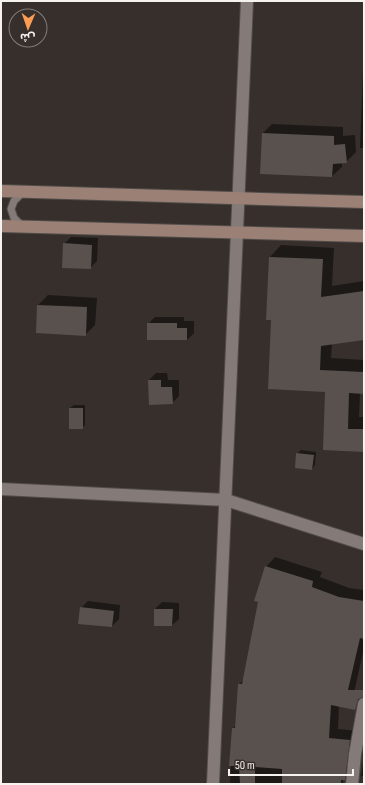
<svg xmlns="http://www.w3.org/2000/svg" width="365" height="785" font-family="'Sofia Sans Condensed','Noto Sans Arabic',sans-serif">
  <style>
    .shadow { fill: #0007 }
    .building { fill: #59514e }
    .lines { fill: none; stroke-linecap: round; stroke-linejoin: round }
    .lane-casing { stroke: #514c4a; stroke-width: 9 }
    .street-casing { stroke: #514c4a; stroke-width: 14 }
    .secondary-casing { stroke: #514c4a; stroke-width: 14 }
    .lane { stroke: #847b78; stroke-width: 7 }
    .street { stroke: #847b78; stroke-width: 12 }
    .secondary { stroke: #9b8075; stroke-width: 12 }
  </style>
  <rect width="100%" height="100%" fill="#362f2c"/>
  <!-- shadow -->
  <path class="shadow" d="M364 45V148H360Z
    M272 124 343 127V136L355 135 356 152 346 162H342V167L332 176 263 133Z
    M71 237 98 238 97 261 90 268 64 244Z
    M281 245 334 248 332 286 364 281V339L332 344 331 358 364 360V393H360L359 417H364V451L324 449 327 391 272 319H267L270 257Z
    M48 295 97 298 95 325 85 335 37 332 38 305Z
    M155 317H184V321H194V333L187 340 148 324Z
    M156 373H167L168 380H179V396L172 403 149 380Z
    M74 405H85V425L82 428 70 408Z
    M301 450 316 452 315 465 312 469 297 454Z
    M275 557 322 572 320 577 349 588 364 590V648L353 697 339 706 338 729 359 731 354 766 343 775V784H230L233 728 237 725 239 685 244 679 266 567Z
    M88 601 120 605 119 619 112 626 81 608Z
    M162 602 179 603V619L172 625 155 609Z
    M364 757V780V776H361Z"/>
  <!-- building -->
  <path class="building" d="M262 133 334 136V145L345 144 347 163 333 164 332 177 260 174Z
    M63 243 92 245 91 269 62 268Z
    M269 257 323 259 321 297 364 291V340L321 346 320 370 364 372V394L349 393 348 429H364V452L323 450 325 392 268 389 271 320H266Z
    M37 305 87 307 86 336 36 333Z
    M147 323H177V328H187V340H147Z
    M148 380H161V387H172L173 404 149 405Z
    M69 408H83V429H69Z
    M296 453 314 455 312 470 295 468Z
    M265 566 313 581 312 587 339 597 364 601V639L360 638 348 690H364V697L358 699 355 710 331 705 329 738 350 740 345 780H341V784H282V769L255 767V784H240L239 766H229L232 728H235L238 684H242L258 602 254 601Z
    M80 607 114 611 112 627 78 624Z
    M154 609H173L172 626H154Z"/>
  <g class="lines">
    <defs>
      <path id="lane" d="M23 227 14 218 11 209 14 201 23 192"/>
      <path id="street" d="M1 489 226 500 364 544
        M213 784 247 1
        M352 784 355 754 364 704"/>
      <path id="secondary" d="M1 191 364 202
        M1 226 364 236"/>
    </defs>
    <!-- lane casing -->
    <use href="#lane" class="lane-casing"/>
    <!-- street casing -->
    <use href="#street" class="street-casing"/>
    <!-- secondary casing -->
    <use href="#secondary" class="secondary-casing"/>
    <!-- lane -->
    <use href="#lane" class="lane"/>
    <!-- street -->
    <use href="#street" class="street"/>
    <!-- secondary -->
    <use href="#secondary" class="secondary"/>
  </g>
  <!-- border -->
  <rect width="365" height="785" fill="none" stroke="#f6f2f0" stroke-width="4"/>
  <!-- north arrow -->
  <g transform="translate(28 28) rotate(182)"><circle r="19" fill="#362f2c" stroke="#837d7a"/>
  <path d="M0-3L7 15L0 10L-7 15Z" fill="#fd9c55"/>
  <text y="-6" font-size="11" font-weight="bold" text-anchor="middle" fill="#f6f2f0">ش</text>
  </g>
  <!-- scale -->
  <path d="M229 769v6h124v-6" fill="none" stroke="#f6f2f0" stroke-width="2"/>
  <text x="235" y="769" font-size="12" fill="#f6f2f0" stroke="#362f2c" stroke-width="3" paint-order="stroke">50 m</text>
</svg>
